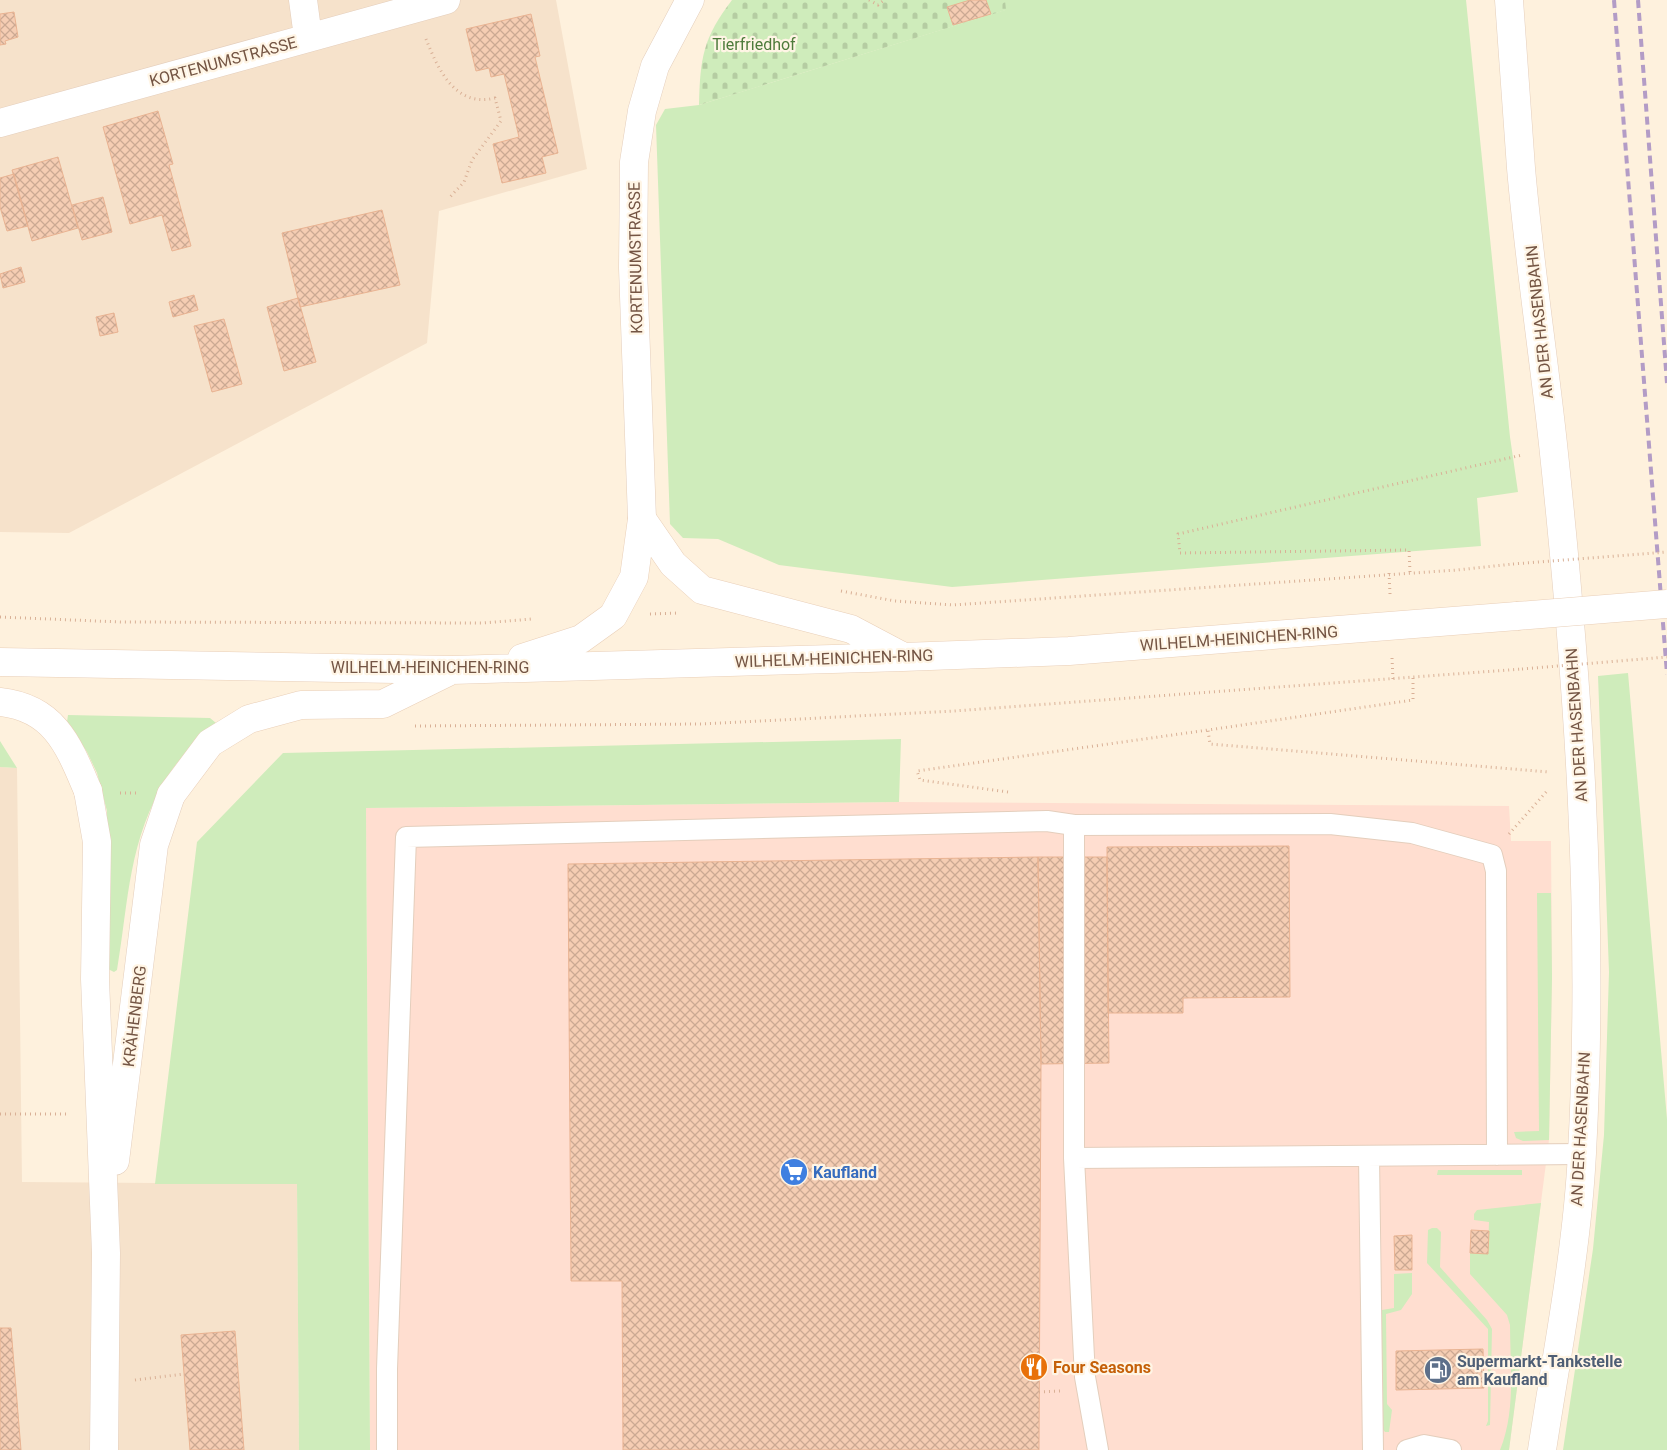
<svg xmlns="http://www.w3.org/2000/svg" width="1667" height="1450" font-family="Roboto,sans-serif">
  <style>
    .residential { fill: #f6e2cb }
    .commercial { fill: #ffded0 }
    .green { fill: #cfecbb }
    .cemetery { fill: url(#cemetery-stones) }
    .building { fill: url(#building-cross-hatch); stroke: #e9b392 }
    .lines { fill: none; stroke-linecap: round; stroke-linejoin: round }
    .service-casing { stroke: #e4cebc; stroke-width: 22 }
    .minor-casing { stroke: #e4cebc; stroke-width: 29 }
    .secondary-casing { stroke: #e9cfb8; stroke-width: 29 }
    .path { stroke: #d9b096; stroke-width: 3; stroke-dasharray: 1 4; stroke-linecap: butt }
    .service { stroke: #fff; stroke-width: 20 }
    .minor { stroke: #fff; stroke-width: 28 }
    .secondary { stroke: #fff; stroke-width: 28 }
    .rail { stroke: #b39cc6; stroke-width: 4; stroke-dasharray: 8 5; stroke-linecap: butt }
    .secondary-bridge-casing { stroke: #e9cfb8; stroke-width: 29; stroke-linecap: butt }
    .path-bridge { stroke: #d9b096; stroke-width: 3; stroke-dasharray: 1 4; stroke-linecap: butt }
    .secondary-bridge { stroke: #fff; stroke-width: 28 }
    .labels { text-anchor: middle; stroke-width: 4.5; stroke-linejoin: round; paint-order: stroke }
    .park-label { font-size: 16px; fill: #4e7b3b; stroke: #fff5e5 }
    .street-label { font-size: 16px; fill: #745544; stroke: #fff5e5 }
    .shop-label { font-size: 16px; font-weight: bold; fill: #366cbe; stroke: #fff5e5; text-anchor: start }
    .service-label { font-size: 16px; font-weight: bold; fill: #4e5e75; stroke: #fff5e5; text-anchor: start }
    .food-label { font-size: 16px; font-weight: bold; fill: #c56008; stroke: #fff5e5; text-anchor: start }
  </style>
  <defs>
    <pattern id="cemetery-stones" width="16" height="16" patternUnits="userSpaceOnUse" patternTransform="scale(1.25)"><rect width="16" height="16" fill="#cfecbb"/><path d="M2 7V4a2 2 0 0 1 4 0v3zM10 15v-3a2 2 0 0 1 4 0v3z" fill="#b5cca2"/></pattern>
    <pattern id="building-cross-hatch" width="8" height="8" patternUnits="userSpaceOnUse" patternTransform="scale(1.25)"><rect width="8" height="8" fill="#f5cdb3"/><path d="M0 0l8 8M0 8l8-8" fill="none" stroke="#cba993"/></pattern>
  </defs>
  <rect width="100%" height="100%" fill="#fef1dd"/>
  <!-- residential -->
  <path class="residential" d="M0 0H556L587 169 439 211 427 343 69 533 0 532Z
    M0 767 17 768 22 1182 297 1184 299 1450H0Z"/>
  <!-- commercial -->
  <path class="commercial" d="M899 802 1509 806 1511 841H1551L1552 977 1549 1140 1509 1450H370L366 808Z"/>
  <!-- green -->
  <path class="green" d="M1005 0H1466L1510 437 1518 492 1477 498 1481 546 952 587 779 565 718 539 683 538 670 524 656 125 665 109 699 105 1005 10Z
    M1628 673 1667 1119V1450H1563L1593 1249 1604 1135 1609 972 1598 676Z
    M68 715 210 718 216 723C212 734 201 739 192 747 184 754 174 766 168 776 128 840 129 899 117 970L114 972 108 969 107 811 97 773 87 752 67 722Z
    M901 739 899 802 366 808 370 1450H299L297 1184H155L197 842 283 753Z
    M0 741 17 768 0 767Z
    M1537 893H1551L1552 977 1549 1140 1523 1141 1516 1138 1514 1132 1539 1131Z
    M1438 1170H1522V1175H1437Z
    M1541 1203 1509 1450H1500C1516 1411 1510 1366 1510 1325L1507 1315 1470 1274V1253H1488L1489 1222 1474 1220V1214L1477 1210Z
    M1432 1228H1437L1441 1232 1440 1267 1487 1320 1492 1329 1490 1425 1486 1426 1488 1421V1329L1427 1263 1428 1230Z
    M1412 1273V1294L1401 1310 1386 1314 1387 1404 1392 1410 1389 1432H1385L1382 1428V1310L1394 1308V1274Z"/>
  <!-- cemetery -->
  <path class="cemetery" d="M732 0H1005L1006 10 699 105C700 58 703 38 732 0Z"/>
  <!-- building -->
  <path class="building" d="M970 0H986L991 14 953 25 947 7Z
    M14 12 18 37 5 41 6 44 0 45V14Z
    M531 14 540 56 535 57 558 153 542 157 546 173 502 183 493 144 519 137 504 74 491 77 489 68 476 71 466 29Z
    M158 111 173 164 169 165 191 246 172 251 162 215 130 224 103 127Z
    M58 157 78 228 32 241 12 170Z
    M14 174 28 226 7 231 0 207V178Z
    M103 197 112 232 82 240 72 205Z
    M382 210 400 285 300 307 282 233Z
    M21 267 25 282 3 288 0 274Z
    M194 295 198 310 173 317 169 302Z
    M298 298 316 362 284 371 267 307Z
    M114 313 118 332 100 336 96 317Z
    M224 319 242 384 212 392 194 326Z
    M1289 846 1290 997 1183 998V1013H1108L1107 847Z
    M1038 857 1041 1064 1039 1450H623L622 1281H571L568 864Z
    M1038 857H1107L1109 1063 1041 1064Z
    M1471 1230 1489 1231 1488 1254 1470 1253Z
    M1412 1235V1270H1395L1394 1236Z
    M0 1328H11L21 1450H0Z
    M235 1331 244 1450H190L181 1335Z
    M1483 1349 1484 1388 1396 1390V1351Z"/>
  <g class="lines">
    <defs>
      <path id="service" d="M1074 825V1158
        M1369 1156 1373 1450
        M387 1450V1369L406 837 1047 821 1074 825 1330 824 1412 833 1492 855 1496 871 1497 1155
        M1098 1450 1085 1377 1074 1158 1582 1154
        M1407 1450 1424 1445 1451 1450"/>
      <path id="minor" d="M303 0 308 37
        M1509 0C1513 56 1517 112 1521 168 1529 260 1543 352 1553 444 1578 679 1595 916 1582 1153 1577 1252 1557 1352 1542 1450
        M0 123 446 0
        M642 519 633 268 634 162 642 111 655 66 690 0
        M88 791 97 842 95 979 106 1253 104 1450
        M115 1161 154 845 171 795"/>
      <path id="secondary" d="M642 519 673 564 702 590 851 629 902 656
        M522 658 581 639 613 616 634 577 642 519
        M0 662 452 670 903 657 1069 651 1517 616
        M0 702C55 708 69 746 88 791
        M171 795 210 743 249 719 301 705 383 704 448 672"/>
    </defs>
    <!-- service casing -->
    <use href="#service" class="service-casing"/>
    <!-- minor casing -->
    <use href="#minor" class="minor-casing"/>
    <!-- secondary casing -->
    <use href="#secondary" class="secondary-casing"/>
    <!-- path -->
    <path class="path" d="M869 0 878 5 884 0
      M426 39C438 69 455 108 495 98L501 121 472 160 464 182 450 197
      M1410 572 1409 550 1180 553 1178 534 1522 455
      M1389 573 1390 594
      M841 591 895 601 953 605 1457 570 1513 564
      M650 614 679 613
      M0 617 120 622 483 623 532 619
      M1392 658 1393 680
      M1413 678V700L1208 730 1210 744 1549 772
      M415 726 702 724 954 711 1522 669
      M1008 792 920 780 917 771 1208 730
      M120 793H139
      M1509 834 1548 790
      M0 1114H69
      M135 1380 184 1374
      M1039 1392 1060 1391"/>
    <!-- service -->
    <use href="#service" class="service"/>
    <!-- minor -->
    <use href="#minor" class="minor"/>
    <!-- secondary -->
    <use href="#secondary" class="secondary"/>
    <!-- rail -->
    <path class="rail" d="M1614 0 1667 674
      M1638 0 1667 383"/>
    <defs>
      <path id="secondary-bridge" d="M1517 616 1667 604"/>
    </defs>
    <!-- secondary-bridge casing -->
    <use href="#secondary-bridge" class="secondary-bridge-casing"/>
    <!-- path-bridge -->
    <path class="path-bridge" d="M1513 564 1667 552
      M1522 669 1667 657"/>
    <!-- secondary-bridge -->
    <use href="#secondary-bridge" class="secondary-bridge"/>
  </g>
  <!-- icons -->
  <defs>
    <symbol id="supermarket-disc" viewBox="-11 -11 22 22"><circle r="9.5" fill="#3f7fe0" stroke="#fff5e5"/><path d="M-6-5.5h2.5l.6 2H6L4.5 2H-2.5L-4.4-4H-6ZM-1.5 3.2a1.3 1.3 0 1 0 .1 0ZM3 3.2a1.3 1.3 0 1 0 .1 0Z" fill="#fff"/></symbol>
    <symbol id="restaurant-disc" viewBox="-11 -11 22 22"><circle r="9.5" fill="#e8710a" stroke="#fff5e5"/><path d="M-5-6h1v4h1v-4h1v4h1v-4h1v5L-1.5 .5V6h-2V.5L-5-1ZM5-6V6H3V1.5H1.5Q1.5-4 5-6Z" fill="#fff"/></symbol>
    <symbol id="fuel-disc" viewBox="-11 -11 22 22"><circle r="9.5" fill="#5c6f8a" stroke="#fff5e5"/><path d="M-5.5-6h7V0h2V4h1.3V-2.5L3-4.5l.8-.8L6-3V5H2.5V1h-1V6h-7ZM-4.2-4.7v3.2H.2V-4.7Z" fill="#fff"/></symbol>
  </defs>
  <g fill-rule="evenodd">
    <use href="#supermarket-disc" x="778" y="1156" width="32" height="32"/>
    <use href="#restaurant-disc" x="1018" y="1351" width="32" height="32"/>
    <use href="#fuel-disc" x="1422" y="1354" width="32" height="32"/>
  </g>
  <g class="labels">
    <!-- park labels -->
    <g class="park-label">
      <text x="754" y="50">Tierfriedhof</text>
    </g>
    <!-- street labels -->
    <g class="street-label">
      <text transform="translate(223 61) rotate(-15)" y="6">KORTENUMSTRASSE</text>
      <text transform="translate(635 258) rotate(-91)" y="6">KORTENUMSTRASSE</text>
      <text transform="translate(1539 322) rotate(-96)" y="6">AN DER HASENBAHN</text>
      <text transform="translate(1239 638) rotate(-4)" y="6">WILHELM-HEINICHEN-RING</text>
      <text transform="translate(834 658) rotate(-2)" y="6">WILHELM-HEINICHEN-RING</text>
      <text x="430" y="673">WILHELM-HEINICHEN-RING</text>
      <text transform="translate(1576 725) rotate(-94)" y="6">AN DER HASENBAHN</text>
      <text transform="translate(134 1016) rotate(-83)" y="6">KRÄHENBERG</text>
      <text transform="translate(1580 1129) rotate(-87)" y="6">AN DER HASENBAHN</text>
    </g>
    <!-- shop labels -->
    <g class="shop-label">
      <text x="813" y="1178">Kaufland</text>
    </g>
    <!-- service labels -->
    <g class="service-label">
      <text x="1457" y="1367">Supermarkt-Tankstelle<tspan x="1457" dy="18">am Kaufland</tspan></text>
    </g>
    <!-- food labels -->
    <g class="food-label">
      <text x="1053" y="1373">Four Seasons</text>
    </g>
  </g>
</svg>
